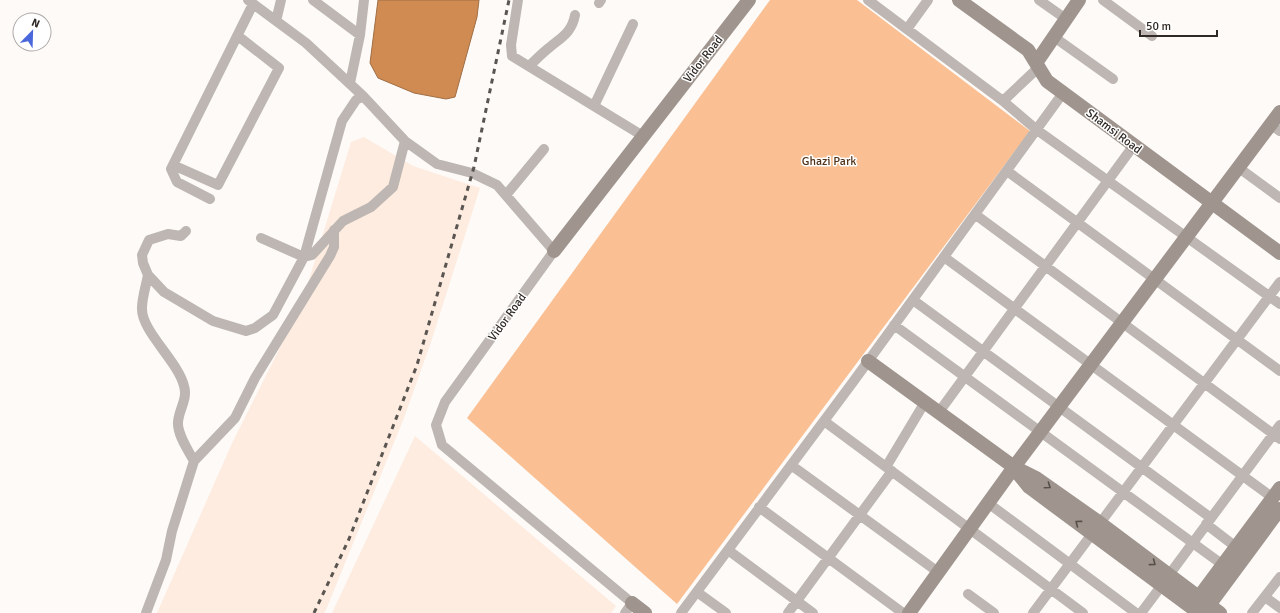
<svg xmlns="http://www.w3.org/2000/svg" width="1280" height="613" font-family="Signika,sans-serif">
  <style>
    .built { fill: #fdecdf }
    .green { fill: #fac093 }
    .water { fill: #d08b52; stroke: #a06e44 }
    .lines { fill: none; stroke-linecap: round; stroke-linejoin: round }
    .street { stroke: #bdb6b2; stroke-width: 10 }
    .secondary { stroke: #9f958e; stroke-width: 14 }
    .rail { stroke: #5a5551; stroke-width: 3; stroke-dasharray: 5 5; stroke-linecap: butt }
    .oneway { stroke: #564f4a }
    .labels { text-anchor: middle; stroke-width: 3; stroke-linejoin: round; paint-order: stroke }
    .street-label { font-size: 12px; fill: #2f2925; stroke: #fff }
    .park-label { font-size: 12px; fill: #4f3219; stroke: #fff }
  </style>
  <rect width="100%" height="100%" fill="#fdfaf8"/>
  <!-- built -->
  <path class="built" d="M364 137 413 166 480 188 431 342 404 418 326 610 324 613H157L233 441 301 306 351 142Z
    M415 436 616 606 611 613H332Z"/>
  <!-- green -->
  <path class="green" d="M770 0H857L1030 131 677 604 467 418Z"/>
  <!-- water -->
  <path class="water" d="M378 0H479L477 17 455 97 446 99 414 93 378 78 370 63Z"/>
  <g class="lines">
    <!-- street -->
    <path class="street" d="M248 0 306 43 363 96 405 141 437 164 472 173 497 185 554 251 445 402 436 425 442 445 632 603 625 613
      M313 0 360 35
      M518 0 511 45 512 56 643 136
      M868 0 1003 101 1037 130 1280 304
      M1039 0 1066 19
      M1103 0 1152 36
      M599 3 601 0
      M276 21 281 0
      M907 29 928 0
      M1054 37 1113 79
      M529 66C536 60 542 53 550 47 562 37 572 32 575 15
      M350 83 360 35 364 0
      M1003 101 1039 67
      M594 106 633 24
      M1271 125 1280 131
      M173 165 218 185 279 68 238 36
      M1239 168 1280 198
      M1007 171 1280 371
      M506 195 544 149
      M210 199 177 182 171 169 253 4
      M976 215 1280 439
      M186 231 181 236 168 234 149 240 142 255 143 263 148 275 164 292 213 321 246 331 255 328 273 315 304 257 342 121 356 100 363 96
      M261 238 304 257 312 255 343 221 371 207 393 187 405 141
      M944 257 1273 498
      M148 275C146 286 142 298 142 308 141 331 178 361 184 386 188 399 179 409 178 422 177 434 188 450 194 461
      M913 300 1211 518
      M894 325 1223 565
      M939 412 1134 145
      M824 421 1083 613
      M791 465 938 572
      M886 467 925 402
      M988 503 1136 613
      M759 507 903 613
      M1206 524 1236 547
      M728 550 813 613
      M1169 575 1280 425
      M697 592 726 613
      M968 594 994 613
      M1265 597 1280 608
      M146 613 166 560 172 531 194 461 235 418 255 378 330 256 334 247V230
      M681 613 853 382 1063 93
      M788 613 892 471
      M1033 613 1280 282
      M1141 613 1162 585
      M1252 613 1280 577"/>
    <!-- secondary -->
    <path class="secondary" d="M959 0 1028 50 1047 81 1280 253
      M1036 63 1079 0
      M554 251 749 0
      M868 361 1014 467 1036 478 1100 523 1220 613
      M1016 471 1029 487 1199 613
      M632 603 645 613
      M1193 605 1280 488
      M1204 612 1280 509
      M909 613 1014 467 1280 112"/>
    <!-- rail -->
    <path class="rail" d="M314 613 349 539 417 365 474 167 509 0"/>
  </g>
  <!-- one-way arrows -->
  <defs><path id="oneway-chevron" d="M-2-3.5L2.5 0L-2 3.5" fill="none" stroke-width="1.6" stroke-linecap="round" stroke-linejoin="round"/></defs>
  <g class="oneway">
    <use href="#oneway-chevron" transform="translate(1048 486) rotate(35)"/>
    <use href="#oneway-chevron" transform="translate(1078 523) rotate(-143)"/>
    <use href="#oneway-chevron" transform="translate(1153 563) rotate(37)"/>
  </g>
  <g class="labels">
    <!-- street labels -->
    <g class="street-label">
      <text transform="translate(703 59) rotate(-52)" y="4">Vidor Road</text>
      <text transform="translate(1114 131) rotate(37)" y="4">Shamsi Road</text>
      <text transform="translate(507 317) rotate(-54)" y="4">Vidor Road</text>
    </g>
    <!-- park labels -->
    <g class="park-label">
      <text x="829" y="165">Ghazi Park</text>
    </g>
  </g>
  <!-- north arrow -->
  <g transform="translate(32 32) rotate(23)"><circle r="19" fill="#ffffff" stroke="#aca9a8"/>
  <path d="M0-3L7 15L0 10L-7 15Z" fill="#4a68db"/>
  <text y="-6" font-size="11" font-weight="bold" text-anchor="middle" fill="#2f2925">N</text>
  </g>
  <!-- scale -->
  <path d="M1140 30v6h77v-6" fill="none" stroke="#2f2925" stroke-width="2"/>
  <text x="1146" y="30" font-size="12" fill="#2f2925" stroke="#ffffff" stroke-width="3" paint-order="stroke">50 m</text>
</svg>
